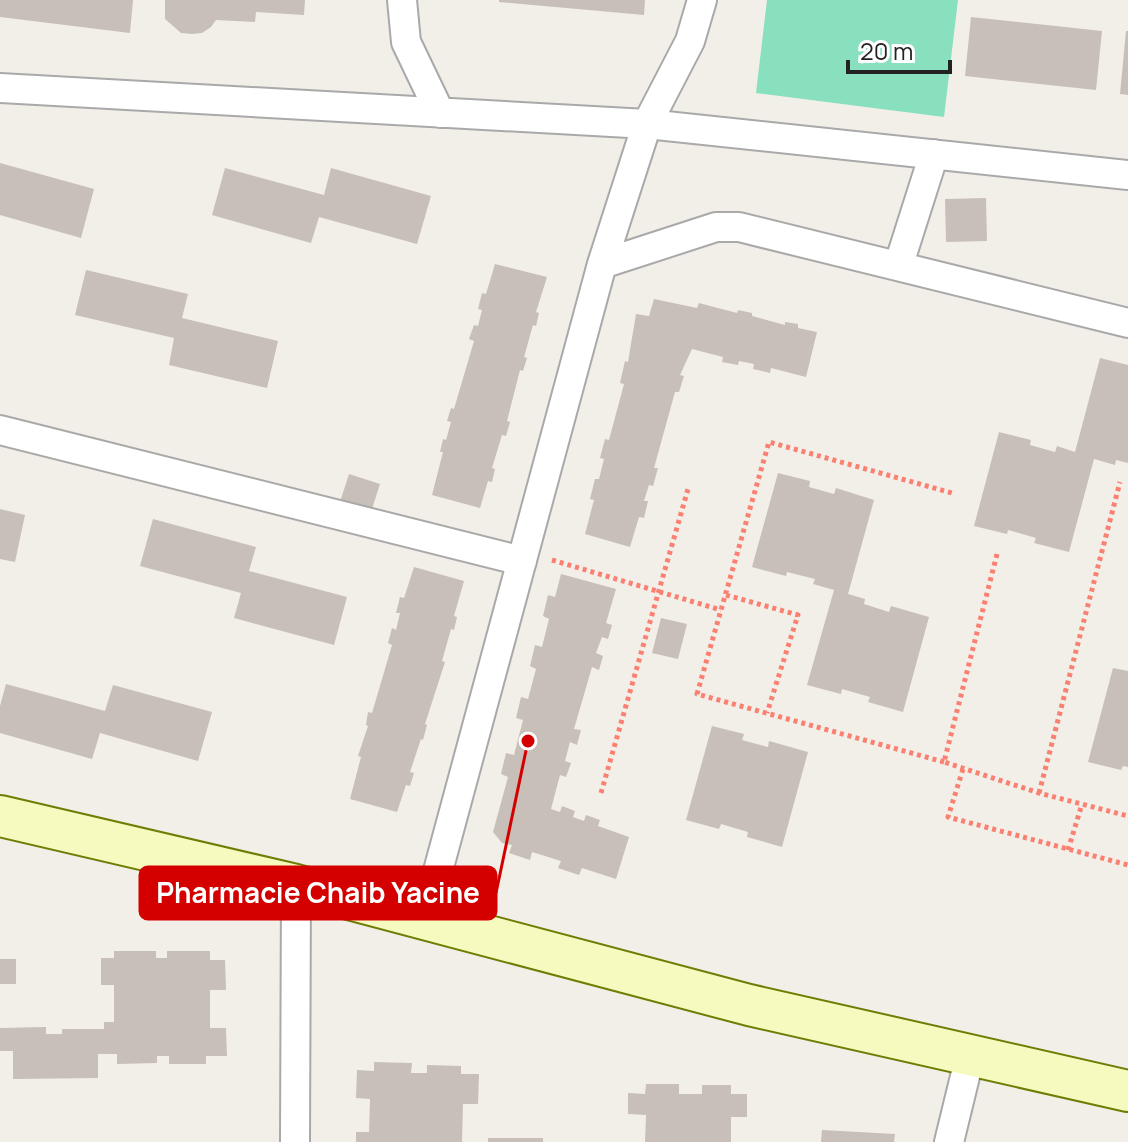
<svg xmlns="http://www.w3.org/2000/svg" width="1128" height="1142" font-family="Manrope,sans-serif">
  <style>
    .pitch { fill: #88e0be }
    .building { fill: #c7bfb8 }
    .lines { fill: none; stroke-linecap: round; stroke-linejoin: round }
    .street-casing { stroke: #a9a9a9; stroke-width: 32 }
    .secondary-casing { stroke: #707d05; stroke-width: 44 }
    .path { stroke: #fa8072; stroke-width: 5; stroke-dasharray: 4 4; stroke-linecap: butt }
    .street { stroke: #fff; stroke-width: 28 }
    .secondary { stroke: #f7fabf; stroke-width: 40 }
    .leader { fill: none; stroke: #d40000; stroke-width: 3 }
    .callout-dot { fill: #d40000; stroke: #fff; stroke-width: 3 }
    .callout { fill: #d40000; stroke: #d40000; stroke-width: 3 }
    .callout-label { font-size: 28px; text-anchor: middle; font-weight: bold; fill: #fff }
  </style>
  <rect width="100%" height="100%" fill="#f2efe9"/>
  <!-- pitch -->
  <path class="pitch" d="M767 0H958L944 117 756 93Z"/>
  <!-- building -->
  <path class="building" d="M0 0H133L130 33 0 17Z
    M165 0H305L304 15 256 12 255 22 216 20 211 27 202 33 192 34 181 33 165 19Z
    M499 0H645L644 15 499 2Z
    M971 17 1102 31 1096 90 965 76Z
    M1126 31H1128V95L1120 94Z
    M0 163 94 189 81 238 0 215Z
    M225 168 324 195 331 168 431 196 417 244 319 217 311 243 212 215Z
    M986 198 987 241 946 242 945 199Z
    M495 264 547 277 536 312 539 313 536 326 533 325 524 357 527 358 523 371 520 370 507 421 510 422 506 436 502 435 492 468 495 469 492 482 488 481 480 508 432 495 443 452H440L443 439 446 440 451 422 447 421 451 408 454 409 474 341 469 339 474 325 478 326 482 310 478 309 482 293 486 294Z
    M86 270 188 294 182 318 278 341 267 388 169 365 174 338 75 315Z
    M654 299 697 308 699 303 737 313 738 310 752 313V316L785 325V322L798 324V328L817 332 806 377 771 368 770 373 753 369 754 364 739 361 738 365 722 362 723 357 692 349 680 375 684 376 679 392H675L654 468H658L653 486 649 485 644 501H648L644 518 639 517 630 547 585 534 594 500 590 499 595 479H599L604 459 600 458 605 439 609 440 624 384 620 383 625 361 628 362 636 314 649 316Z
    M1100 358 1128 365V463L1116 460 1115 465 1094 459 1069 552 1034 543 1036 538 1008 530 1007 534 974 526 999 432 1031 440 1030 445 1055 452 1057 446 1075 452Z
    M778 473 810 481 809 487 834 494 836 488 874 500 848 594 865 599 864 604 889 612 891 606 929 617 903 712 868 702 870 697 842 689 841 694 807 685 834 590 813 584 815 579 787 572 786 576 752 567Z
    M349 474 380 484 371 512 340 502Z
    M0 509 25 515 15 562 0 559Z
    M153 519 256 547 249 571 347 597 334 645 234 618 241 593 140 566Z
    M414 567 464 581 454 616 457 617 454 630 451 629 442 661 445 662 425 724 427 725 423 740 421 739 410 772 414 773 410 786 406 785 397 812 350 799 361 757 358 756 368 726 366 725 368 712 372 713 392 645 388 643 392 628 396 630 400 613H396L400 597 404 598Z
    M561 574 616 589 606 623 612 625 608 639 602 637 596 653 603 656 599 670 592 667 574 729 581 730 577 745 570 742 565 761 571 763 566 777 560 775 551 809 560 812 562 806 575 811 573 817 584 821 586 815 600 820 598 826 629 837 616 879 582 868 579 875 558 868 561 861 532 852 530 860 509 853 512 845 502 843 493 832 508 777 501 774 506 753 514 755 523 720 516 718 521 697 528 699 536 669 530 666 535 645 542 647 549 619 543 616 548 595 555 597Z
    M661 618 687 624 678 659 652 653Z
    M1113 668 1128 671V767L1123 766 1121 770 1088 762Z
    M6 684 105 711 113 685 212 712 198 761 100 733 92 759 0 733V706Z
    M712 726 744 734 742 740 768 747 769 741 808 752 782 847 747 837 748 832 721 824 719 829 686 820Z
    M114 951H156V958H167V951H210V960H225L226 990H210V1028H226L227 1056H206V1064H169V1056H157V1063L117 1064V1054H98V1078L13 1079V1051H0V1028L46 1027V1034H62V1029H104V1022H114V985H101V958H114Z
    M0 959H16V984H0Z
    M374 1062 412 1063 411 1073H427V1065L461 1066V1074H479L478 1104H463L462 1142H356V1132H369L370 1099 356 1098 357 1070 374 1071Z
    M646 1084H679V1094H702V1085H731V1094H747V1117H731V1142H645L646 1115 628 1114V1093L645 1094Z
    M822 1130 895 1134 894 1142H821Z
    M488 1138H543V1142H488Z"/>
  <g class="lines">
    <defs>
      <path id="street" d="M402 0 406 42 440 113
        M0 88 647 124 1128 175
        M602 264 647 124 690 41 702 0
        M899 264 934 154
        M0 430 522 561
        M425 919 602 264 716 227H739L1128 323
        M295 1142 296 885
        M949 1142 970 1056"/>
      <path id="secondary" d="M0 816 296 885 749 1005 1128 1091"/>
    </defs>
    <!-- street casing -->
    <use href="#street" class="street-casing"/>
    <!-- secondary casing -->
    <use href="#secondary" class="secondary-casing"/>
    <!-- path -->
    <path class="path" d="M997 554 944 762 1039 793 1128 816
      M552 560 721 610
      M726 595 798 615 767 713
      M944 762 697 694 769 442 952 493
      M963 769 948 817 1128 865
      M601 793 688 489
      M1039 793 1120 482
      M1068 850 1082 804"/>
    <!-- street -->
    <use href="#street" class="street"/>
    <!-- secondary -->
    <use href="#secondary" class="secondary"/>
  </g>
  <!-- callouts -->
  <path class="leader" d="M528 741L496 893"/>
  <circle class="callout-dot" cx="528" cy="741" r="8"/>
  <rect class="callout" x="140" y="867" width="356" height="52" rx="8"/>
  <g class="callout-label">
    <text x="318" y="903">Pharmacie Chaib Yacine</text>
  </g>
  <!-- scale -->
  <path d="M848 60v12h102v-12" fill="none" stroke="#222222" stroke-width="4"/>
  <text x="860" y="60" font-size="24" fill="#222222" stroke="#ffffff" stroke-width="6" paint-order="stroke">20 m</text>
</svg>
